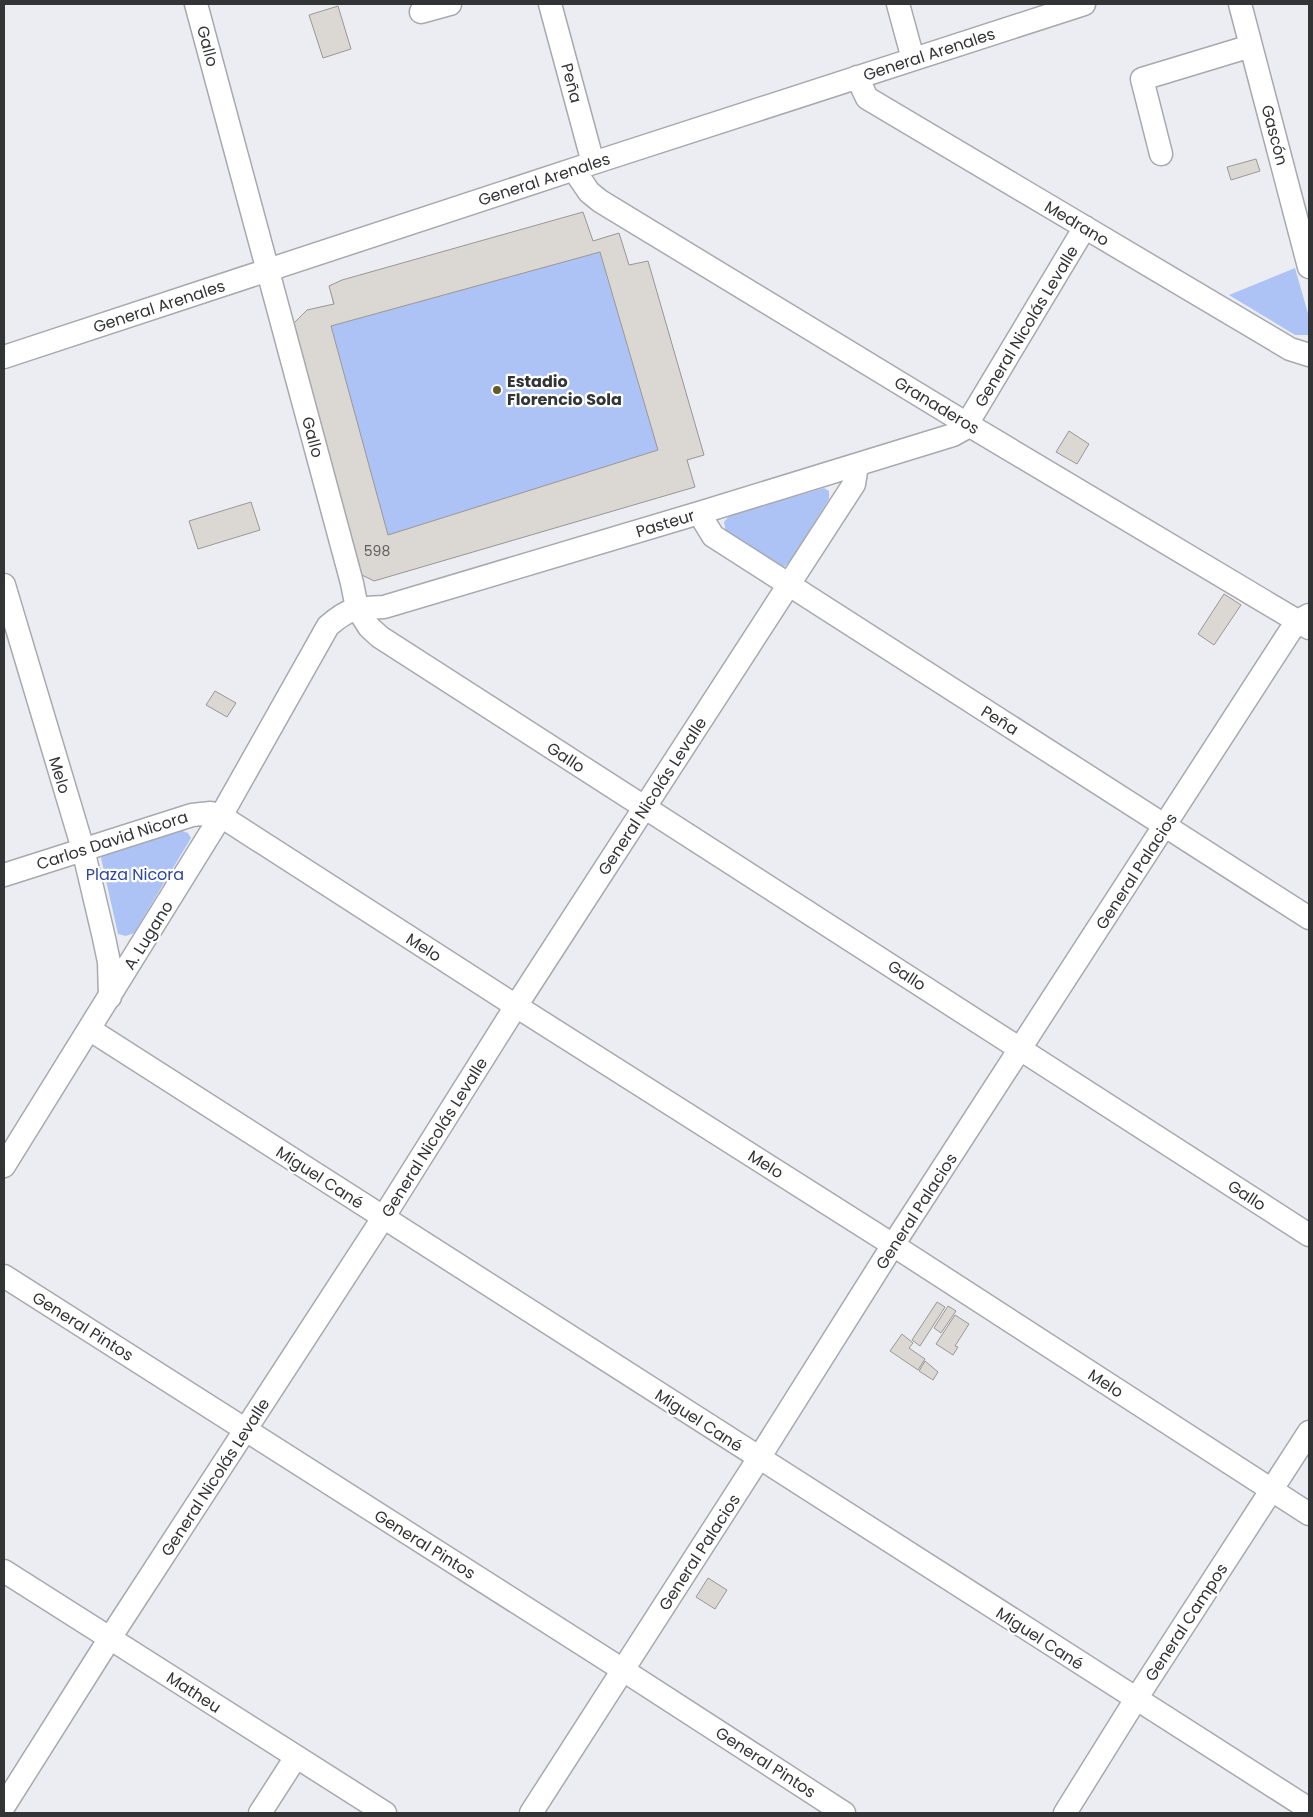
<svg xmlns="http://www.w3.org/2000/svg" width="1313" height="1817" font-family="Poppins,sans-serif">
  <style>
    .green { fill: #adc2f5 }
    .building { fill: #dbd7d3; stroke: #9b9794; fill-rule: evenodd }
    .lines { fill: none; stroke-linecap: round; stroke-linejoin: round }
    .minor-casing { stroke: #a7a9ae; stroke-width: 25 }
    .minor { stroke: #fff; stroke-width: 22 }
    .poi-dot { fill: #615b27; stroke: #fff; stroke-width: 2 }
    .labels { text-anchor: middle; stroke-width: 4.5; stroke-linejoin: round; paint-order: stroke }
    .number-label { font-size: 14px; fill: #5d5d5d }
    .street-label { font-size: 16px; fill: #333436; stroke: #fff }
    .poi-label { font-size: 16px; font-weight: bold; fill: #333436; stroke: #fff; text-anchor: start }
    .park-label { font-size: 16px; fill: #2d479c; stroke: #fff }
  </style>
  <rect width="100%" height="100%" fill="#ebedf2"/>
  <!-- green -->
  <path class="green" d="M619 233 629 265 648 261 704 455 687 460 695 487 374 581 360 574 292 325 307 310 333 304 329 286 342 280 593 241Z
    M1295 268 1309 317V335H1295L1229 295Z
    M824 488 829 491V499L791 561 784 567 775 568 726 533 724 522 730 515Z
    M180 830 188 833 191 838 134 933 126 936 118 934 101 858 106 851Z"/>
  <!-- building -->
  <path class="building" d="M338 6 351 49 323 58 309 15Z
    M1256 159 1260 171 1231 180 1227 167Z
    M583 212 593 241 619 233 629 265 648 261 704 455 687 460 695 487 374 581 360 574 292 325 307 310 334 304 329 286 342 280ZM600 252 658 450 388 535 331 326Z
    M1069 431 1089 444 1077 464 1056 452Z
    M251 502 260 530 198 549 189 521Z
    M1224 594 1241 605 1214 645 1198 634Z
    M215 691 236 703 227 717 206 705Z
    M937 1302 945 1307 920 1346 912 1340Z
    M948 1306 956 1311 941 1333 934 1328Z
    M955 1315 969 1324 955 1346 958 1347 953 1355 936 1344Z
    M902 1334 913 1343 909 1348 925 1359 918 1370 890 1351Z
    M925 1361 938 1372 933 1380 919 1371Z
    M708 1578 727 1590 715 1609 696 1597Z"/>
  <g class="lines">
    <defs>
      <path id="minor" d="M196 4 352 583 357 608 369 627 380 637 1309 1235
        M550 4 593 163
        M898 4 913 59
        M1240 4 1309 267
        M421 12 450 4
        M857 77 867 98 1290 349 1309 355
        M1161 154 1142 79 1251 46
        M574 170 589 192 600 201 967 424 1309 628
        M4 357 593 163 1084 4
        M699 513 713 536 1309 918
        M4 585 83 849 104 938 109 962 110 997
        M4 875 192 815 211 813 221 816 516 1006 893 1245 1309 1514
        M89 1029 1309 1809
        M4 1166 221 816 328 626C350 607 357 608 384 607L699 513 953 435 962 430 967 424 1085 227
        M4 1276 623 1670 844 1813
        M4 1571 385 1813
        M4 1806 110 1638 383 1218 516 1006 854 484 857 465
        M260 1813 296 1757
        M531 1813 759 1458 893 1245 1289 633 1298 621 1309 615
        M1065 1813 1136 1699 1309 1432"/>
    </defs>
    <!-- minor casing -->
    <use href="#minor" class="minor-casing"/>
    <!-- minor -->
    <use href="#minor" class="minor"/>
  </g>
  <!-- markers -->
  <circle class="poi-dot" cx="497" cy="390" r="5"/>
  <g class="labels">
    <!-- number labels -->
    <g class="number-label">
      <text x="377" y="556">598</text>
    </g>
    <!-- street labels -->
    <g class="street-label">
      <text transform="translate(208 46) rotate(75)" y="6">Gallo</text>
      <text transform="translate(929 54) rotate(-18)" y="6">General Arenales</text>
      <text transform="translate(572 83) rotate(75)" y="6">Peña</text>
      <text transform="translate(1275 135) rotate(75)" y="6">Gascón</text>
      <text transform="translate(544 179) rotate(-18)" y="6">General Arenales</text>
      <text transform="translate(1077 223) rotate(31)" y="6">Medrano</text>
      <text transform="translate(159 306) rotate(-18)" y="6">General Arenales</text>
      <text transform="translate(1026 326) rotate(-59)" y="6">General Nicolás Levalle</text>
      <text transform="translate(937 405) rotate(31)" y="6">Granaderos</text>
      <text transform="translate(313 437) rotate(75)" y="6">Gallo</text>
      <text transform="translate(665 523) rotate(-17)" y="6">Pasteur</text>
      <text transform="translate(1000 720) rotate(32)" y="6">Peña</text>
      <text transform="translate(566 757) rotate(33)" y="6">Gallo</text>
      <text transform="translate(60 775) rotate(73)" y="6">Melo</text>
      <text transform="translate(652 796) rotate(-57)" y="6">General Nicolás Levalle</text>
      <text transform="translate(112 840) rotate(-18)" y="6">Carlos David Nicora</text>
      <text transform="translate(1136 871) rotate(-57)" y="6">General Palacios</text>
      <text transform="translate(148 935) rotate(-58)" y="6">A. Lugano</text>
      <text transform="translate(424 947) rotate(33)" y="6">Melo</text>
      <text transform="translate(907 975) rotate(33)" y="6">Gallo</text>
      <text transform="translate(434 1137) rotate(-58)" y="6">General Nicolás Levalle</text>
      <text transform="translate(766 1164) rotate(32)" y="6">Melo</text>
      <text transform="translate(320 1177) rotate(33)" y="6">Miguel Cané</text>
      <text transform="translate(1247 1195) rotate(33)" y="6">Gallo</text>
      <text transform="translate(916 1211) rotate(-57)" y="6">General Palacios</text>
      <text transform="translate(83 1326) rotate(32)" y="6">General Pintos</text>
      <text transform="translate(1106 1383) rotate(33)" y="6">Melo</text>
      <text transform="translate(699 1420) rotate(33)" y="6">Miguel Cané</text>
      <text transform="translate(215 1477) rotate(-57)" y="6">General Nicolás Levalle</text>
      <text transform="translate(425 1544) rotate(32)" y="6">General Pintos</text>
      <text transform="translate(699 1552) rotate(-57)" y="6">General Palacios</text>
      <text transform="translate(1186 1622) rotate(-57)" y="6">General Campos</text>
      <text transform="translate(1040 1638) rotate(33)" y="6">Miguel Cané</text>
      <text transform="translate(194 1692) rotate(33)" y="6">Matheu</text>
      <text transform="translate(766 1762) rotate(33)" y="6">General Pintos</text>
    </g>
    <!-- poi labels -->
    <g class="poi-label">
      <text x="507" y="387">Estadio<tspan x="507" dy="18">Florencio Sola</tspan></text>
    </g>
    <!-- park labels -->
    <g class="park-label">
      <text x="135" y="880">Plaza Nicora</text>
    </g>
  </g>
  <!-- border -->
  <rect width="1313" height="1817" fill="none" stroke="#333436" stroke-width="10"/>
</svg>
